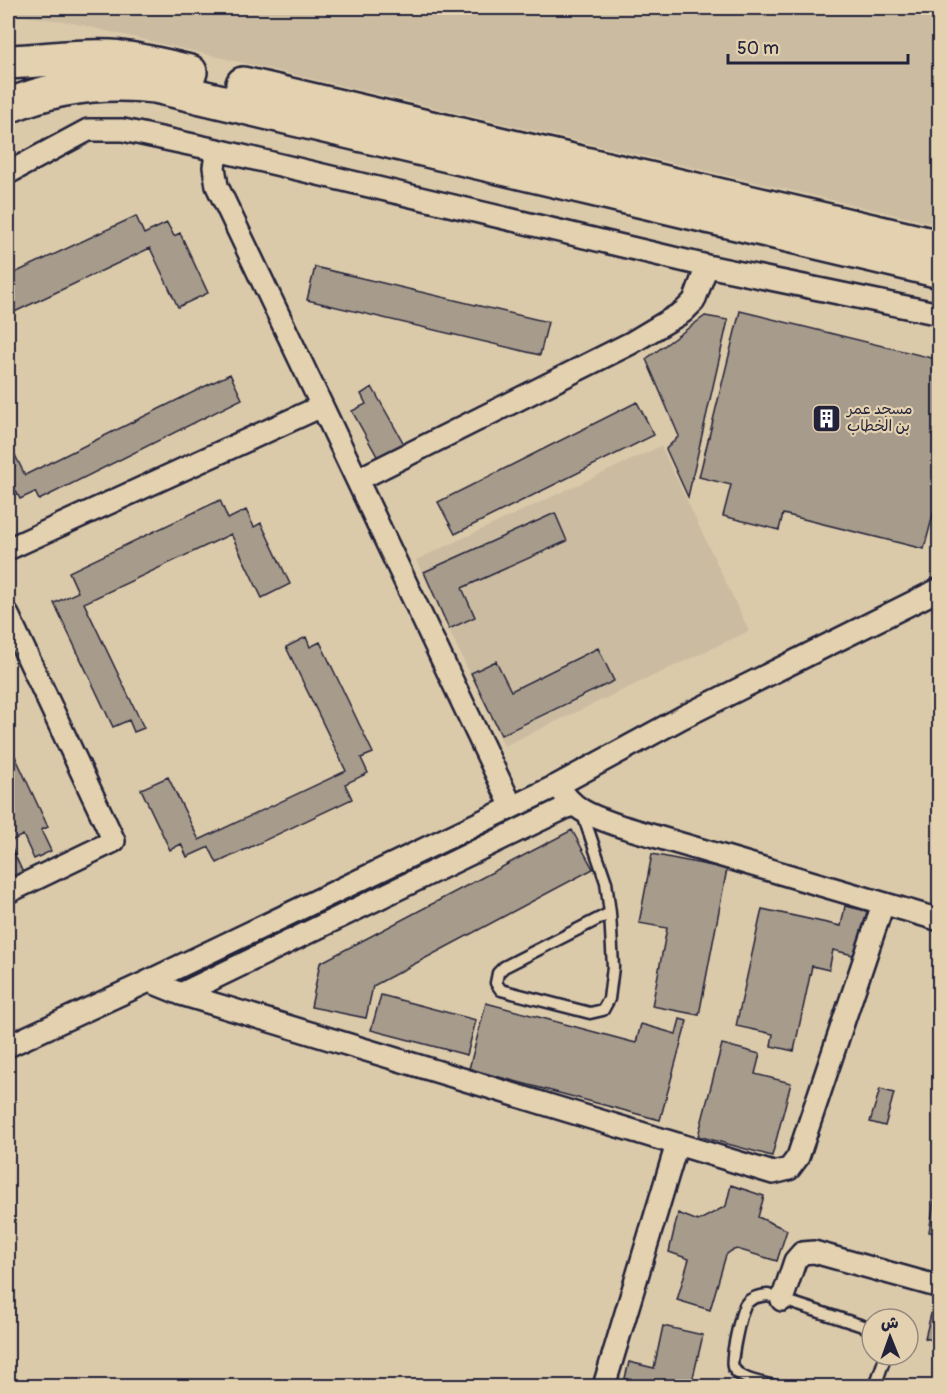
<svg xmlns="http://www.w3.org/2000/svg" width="947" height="1394" font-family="Pangolin,'Playpen Sans Arabic',sans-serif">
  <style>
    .built { fill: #cbbca1 }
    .building { fill: #a79b8b; stroke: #22223b; stroke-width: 1.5 }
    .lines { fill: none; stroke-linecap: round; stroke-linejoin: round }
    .service-casing { stroke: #22223b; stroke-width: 15 }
    .minor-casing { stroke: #22223b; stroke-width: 26 }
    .primary-casing { stroke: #22223b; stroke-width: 38 }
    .service { stroke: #e3d1af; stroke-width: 10 }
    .minor { stroke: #e3d1af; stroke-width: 21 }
    .primary { stroke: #e3d1af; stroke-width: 33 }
    .labels { text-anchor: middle; stroke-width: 4.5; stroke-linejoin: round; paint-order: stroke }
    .poi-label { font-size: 15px; fill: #22223b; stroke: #e3d1af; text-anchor: start }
  </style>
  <rect width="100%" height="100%" fill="#dbcaaa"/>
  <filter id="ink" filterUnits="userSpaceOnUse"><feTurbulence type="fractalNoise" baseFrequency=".0167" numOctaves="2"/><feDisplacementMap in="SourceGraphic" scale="12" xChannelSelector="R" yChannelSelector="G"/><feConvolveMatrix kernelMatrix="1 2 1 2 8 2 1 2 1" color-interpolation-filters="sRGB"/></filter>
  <g filter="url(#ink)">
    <!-- built -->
    <path class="built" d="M8 8H939V225L68 22 8 14Z
      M661 446 749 631 504 746 416 560Z"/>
    <!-- building -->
    <path class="building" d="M136 216 144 234 167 223 174 236 180 233 208 293 178 307 150 248 8 315V276Z
      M315 267 548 322 540 355 307 300Z
      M740 311 940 360V488L924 549 783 514 779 530 723 516 731 485 699 477Z
      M705 316 728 320 688 497 666 449 679 436 646 359Z
      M230 374 242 399 39 500 35 492 20 499 10 479 8 480V441L25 475Z
      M372 387 404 444 378 458 352 411 366 404 361 394Z
      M637 402 654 435 455 534 438 502Z
      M220 500 228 519 246 510 254 527 261 523 290 584 262 598 231 534 84 603 144 728 134 732 129 720 113 727 54 603 78 592 69 572Z
      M555 513 567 541 462 588 475 617 449 629 424 572Z
      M306 637 310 647 320 642 373 753 361 758 368 773 345 784 352 799 217 863 209 847 187 857 181 844 170 850 141 789 168 777 199 840 346 771 286 647Z
      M598 648 614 681 501 735 471 673 496 661 511 691Z
      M8 741 48 827 41 830 51 851 34 859 23 835 9 842 24 875 8 882Z
      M572 830 593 869 373 986 366 1018 311 1007 320 963Z
      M652 854 727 869 699 1015 652 1006 667 928 639 923Z
      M845 906 867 911 857 956 833 950 829 970 812 966 794 1051 771 1046 773 1034 736 1026 762 909 841 926Z
      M381 995 476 1020 467 1055 371 1030Z
      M486 1003 636 1043 641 1024 676 1034 680 1019 687 1021 660 1120 469 1069Z
      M722 1044 760 1054 755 1074 791 1083 772 1156 698 1136Z
      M880 1089 894 1093 885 1126 870 1122Z
      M938 1177H940L939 1234 929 1232Z
      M731 1185 764 1196 758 1217 787 1230 777 1261 737 1249 731 1251 726 1255 710 1310 677 1300 689 1259 669 1252 678 1213 698 1221 726 1206Z
      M931 1314 940 1316V1342L925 1338Z
      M663 1326 703 1335 691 1386H623L629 1362 654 1368Z"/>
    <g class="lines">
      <defs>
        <path id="service" d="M582 812 606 882 610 913 613 967 609 999 603 1010 590 1013 501 990 496 983 498 973 504 967 610 913
          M775 1386C763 1383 739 1380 733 1367 730 1360 741 1310 746 1304 751 1297 760 1296 768 1295L872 1329
          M875 1386 886 1355"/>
        <path id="minor" d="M217 150 214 167 217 186 322 406
          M8 173 88 130H123L217 150 707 266 940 314
          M357 480 631 343 683 312 694 301 707 266
          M8 549 322 406 512 807
          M940 589 683 717 558 785C573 811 592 816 620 826L940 920
          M8 615 114 841 8 892
          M558 785 149 981 181 994 773 1173 789 1169 798 1157 883 904
          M181 994 573 804
          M8 1046 149 981
          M782 1300 795 1261 802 1253 814 1252 940 1287
          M604 1386 677 1144"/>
        <path id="primary" d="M8 62C42 61 76 55 111 57 138 59 164 66 190 72
          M243 84 940 247
          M8 106C56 86 103 80 155 86L940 271"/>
      </defs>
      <!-- service casing -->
      <use href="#service" class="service-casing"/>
      <!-- minor casing -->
      <use href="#minor" class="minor-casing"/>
      <!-- primary casing -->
      <use href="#primary" class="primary-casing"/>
      <!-- service -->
      <use href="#service" class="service"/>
      <!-- minor -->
      <use href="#minor" class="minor"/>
      <!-- primary -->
      <use href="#primary" class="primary"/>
    </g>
  </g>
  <!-- icons -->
  <defs>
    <symbol id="building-square" viewBox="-11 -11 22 22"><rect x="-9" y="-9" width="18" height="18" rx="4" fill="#22223b" stroke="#e3d1af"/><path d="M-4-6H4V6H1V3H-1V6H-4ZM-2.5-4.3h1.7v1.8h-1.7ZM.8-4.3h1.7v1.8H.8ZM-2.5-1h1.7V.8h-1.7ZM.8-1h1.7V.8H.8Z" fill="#fff"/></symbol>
  </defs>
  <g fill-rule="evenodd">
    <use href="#building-square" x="810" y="402" width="33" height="33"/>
  </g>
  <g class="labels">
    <!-- poi labels -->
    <g class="poi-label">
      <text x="847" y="414">مسجد عمر<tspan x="847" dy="17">بن الخطاب</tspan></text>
    </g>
  </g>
  <!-- margin -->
  <rect width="947" height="1394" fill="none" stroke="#e3d1af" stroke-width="30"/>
  <rect x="15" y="15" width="917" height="1364" fill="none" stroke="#22223b" stroke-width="2" filter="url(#ink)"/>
  <!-- north arrow -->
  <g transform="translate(890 1337) rotate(359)"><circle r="28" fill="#e3d1af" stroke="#968b81" stroke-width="1.5"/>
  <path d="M0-4.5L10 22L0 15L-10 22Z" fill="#22223b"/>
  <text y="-9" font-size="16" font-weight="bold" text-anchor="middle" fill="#22223b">ش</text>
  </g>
  <!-- scale -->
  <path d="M728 54v9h180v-9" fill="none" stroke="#22223b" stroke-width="3"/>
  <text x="737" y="54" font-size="18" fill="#22223b" stroke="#e3d1af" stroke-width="4.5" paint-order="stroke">50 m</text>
</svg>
